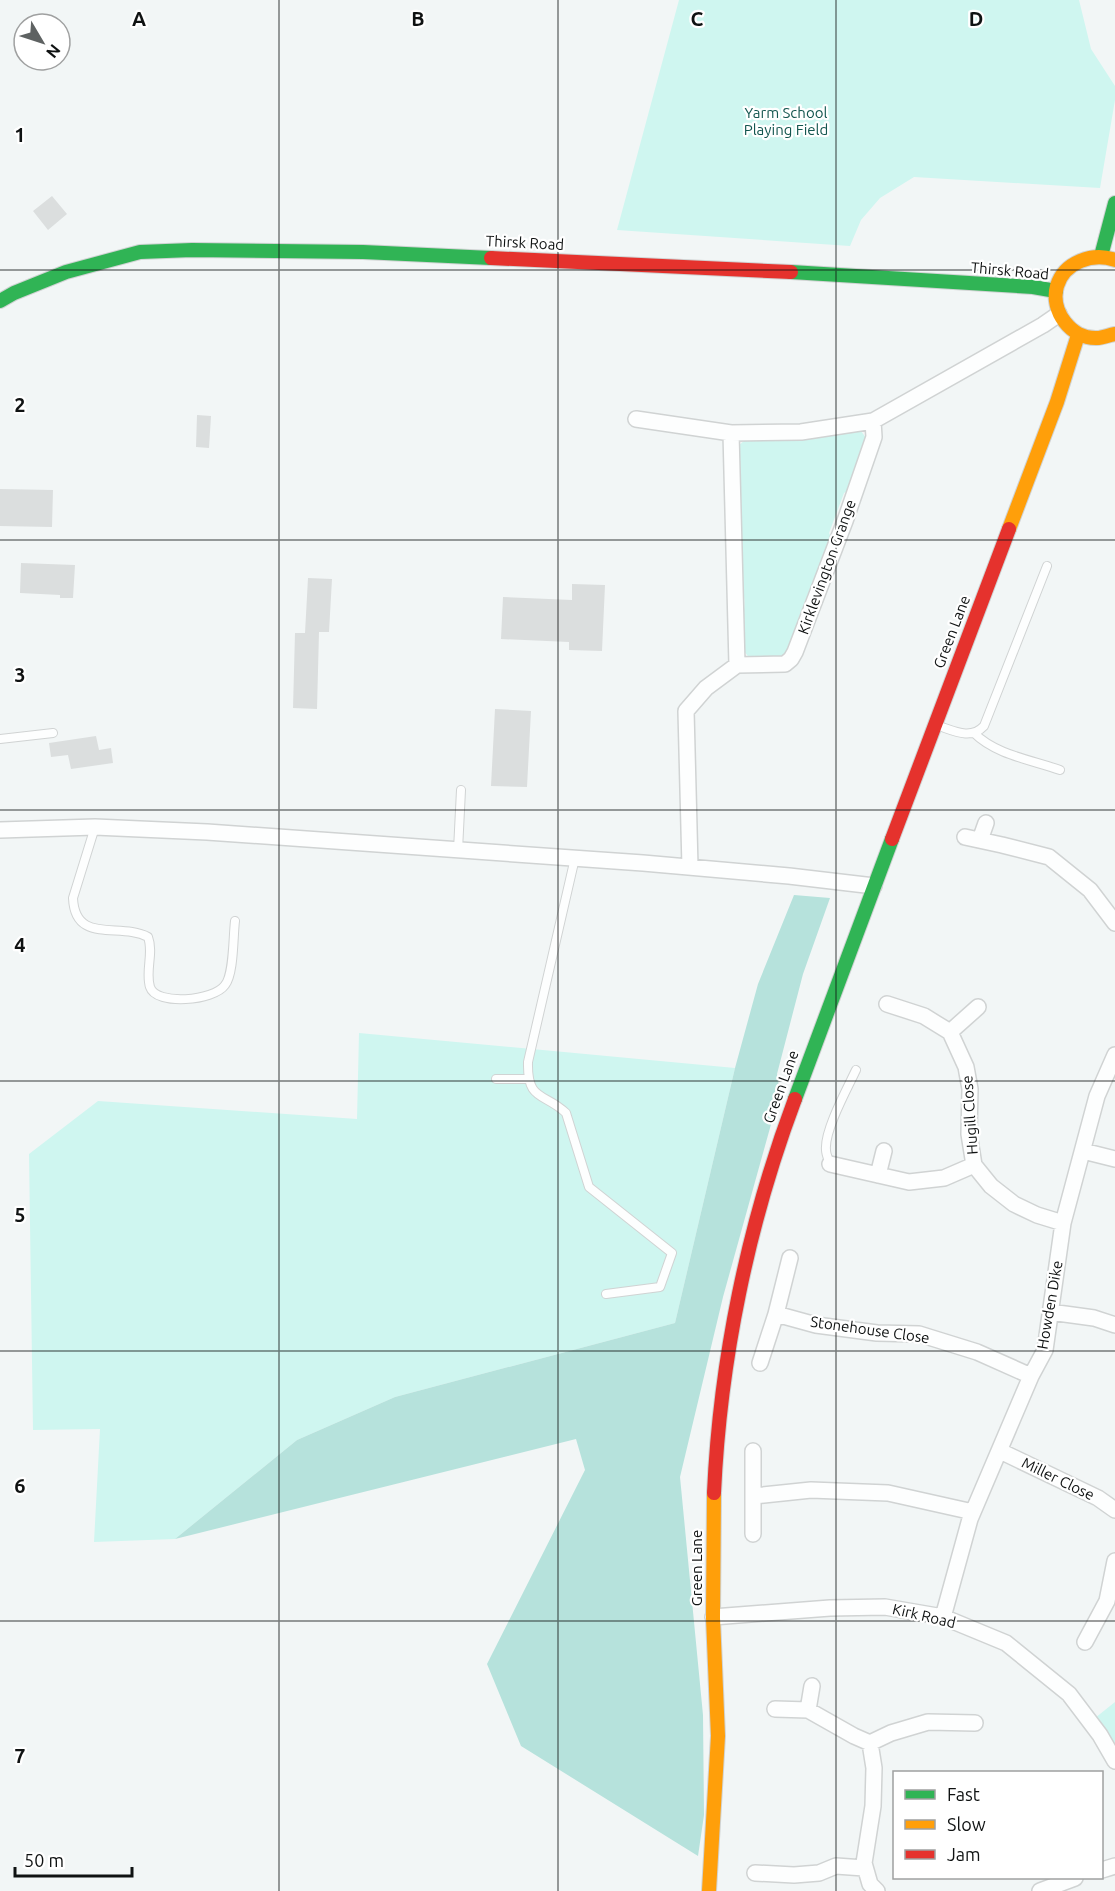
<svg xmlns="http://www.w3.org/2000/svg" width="1115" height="1891" font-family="Ubuntu,sans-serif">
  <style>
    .green { fill: #cff6f0 }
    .forest { fill: #b6e2dc }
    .building { fill: #dbdede }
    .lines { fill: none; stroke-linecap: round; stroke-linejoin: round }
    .lane-casing { stroke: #d0d3d3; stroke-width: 10 }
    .street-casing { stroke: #d0d3d3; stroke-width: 18 }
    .fast-casing { stroke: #d0d3d3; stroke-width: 16 }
    .slow-casing { stroke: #d0d3d3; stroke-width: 16 }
    .jam-casing { stroke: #d0d3d3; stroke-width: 16 }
    .lane { stroke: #fdfefe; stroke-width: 8 }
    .street { stroke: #fdfefe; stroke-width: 15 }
    .fast { stroke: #30b455; stroke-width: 14 }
    .slow { stroke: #ff9f0a; stroke-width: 14 }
    .jam { stroke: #e5322d; stroke-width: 14 }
    .grid { fill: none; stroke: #0f1212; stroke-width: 1.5; stroke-opacity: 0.55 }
    .labels { text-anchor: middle; stroke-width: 4.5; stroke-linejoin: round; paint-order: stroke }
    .park-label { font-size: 15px; fill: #13564f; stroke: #fff }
    .street-label { font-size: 15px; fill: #0f1212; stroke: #fff }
    .grid-label { font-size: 20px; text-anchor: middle; font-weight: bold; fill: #0f1212; stroke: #fff; stroke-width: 4.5; stroke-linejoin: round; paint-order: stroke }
  </style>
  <rect width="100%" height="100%" fill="#f2f6f6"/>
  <!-- green -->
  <path class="green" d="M679 0H1079L1091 49 1115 86V100L1100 188 914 177 880 198 861 220 850 246 617 230Z
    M853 430 861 431 866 438 851 489 844 493 829 533 832 539 816 584 811 586 798 619 800 624C786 660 790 657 752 659 739 651 741 635 740 621 747 612 745 588 739 579L738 446 745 440Z
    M359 1033 735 1068 675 1323 395 1397 297 1440 175 1539 94 1542 100 1429 33 1430 29 1154 98 1101 357 1119Z
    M1115 1702V1761L1090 1722Z"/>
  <!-- forest -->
  <path class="forest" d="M794 895 830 898 803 974 777 1074 780 1092 723 1297 680 1477 703 1715 704 1815 698 1856 521 1746 487 1664 585 1470 576 1439 175 1539 297 1440 395 1397 675 1323 735 1068 758 984Z"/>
  <!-- building -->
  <path class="building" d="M52 196 67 214 48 230 33 211Z
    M197 415 211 416 209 448 196 447Z
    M0 489 53 490 52 527 0 526Z
    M21 563 75 565 73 598H60V595L20 593Z
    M308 578 332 579 329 632H319L317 709 293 708 295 633H305Z
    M572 584 605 585 602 651 569 650V642L501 639 503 597 572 600Z
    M495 709 531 711 527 787 491 786Z
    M96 736 99 750 111 748 113 763 71 769 68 755 51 757 49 743Z"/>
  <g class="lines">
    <defs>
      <path id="lane" d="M939 726C954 731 971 740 984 726L1047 566
        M974 733C996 755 1032 760 1060 770
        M0 739 53 733
        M95 827 73 898C75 945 120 922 148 937 154 953 145 971 150 987 156 1006 214 1001 225 985 234 974 233 937 235 921
        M458 850 461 790
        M575 858 528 1062C527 1102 544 1092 566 1113L589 1187 672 1253 660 1287 606 1294
        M496 1079H527
        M830 1164C829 1160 826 1155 826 1150 824 1131 847 1089 856 1070"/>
      <path id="street" d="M636 419 731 433
        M873 421 1043 325 1059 314
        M0 830 95 827 207 832 643 863 789 876 874 886
        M965 837 1002 845 1049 857 1090 890 1115 923
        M980 840 986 823
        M690 867 686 711 706 688 737 665 785 664 791 659 795 652 845 521 874 437 873 421 801 432 731 433 737 665
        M887 1004 924 1016 950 1032 966 1067 970 1089 969 1134 974 1165 991 1186 1014 1204 1037 1215 1063 1223
        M950 1032 978 1007
        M1083 1151 1115 1159
        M830 1164 909 1182 944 1178 974 1165
        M878 1175 884 1151
        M790 1258 776 1314 816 1325 877 1333 919 1334 977 1352 1031 1376
        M1050 1312 1094 1318 1115 1325
        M760 1363 776 1314
        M753 1451V1534
        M1000 1451 1098 1498 1115 1510
        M754 1496 811 1490 888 1493 973 1512
        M713 1617 830 1608 885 1607 943 1617 1006 1643 1069 1694 1100 1735 1115 1761
        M943 1617 970 1519 1031 1376 1045 1350 1063 1223 1097 1096 1115 1055
        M1085 1642 1107 1601 1115 1561
        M775 1709 808 1710 854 1736 870 1743 874 1768 873 1806 864 1863 870 1884 877 1891
        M808 1710 812 1686
        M870 1743 891 1733 928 1722 975 1723
        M1102 1870 1115 1866
        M755 1873 794 1875 819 1873 836 1866 864 1868
        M1040 1891 1075 1878"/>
      <path id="fast" d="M1101 256 1115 203
        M791 272 1033 287 1056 291
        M0 301 14 293 66 272 140 252 192 250 363 252 491 258
        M795 1099 892 839"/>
      <path id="slow" d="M1115 260C1093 252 1064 262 1057 286 1050 311 1071 339 1097 338 1102 338 1109 335 1115 334
        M1009 529 1057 402 1078 335
        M709 1891 718 1736 713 1618 714 1493"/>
      <path id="jam" d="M491 258 791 272
        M892 839 1009 529
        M714 1493C720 1360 748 1224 795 1099"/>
    </defs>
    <!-- lane casing -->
    <use href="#lane" class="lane-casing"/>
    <!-- street casing -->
    <use href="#street" class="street-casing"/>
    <!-- fast casing -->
    <use href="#fast" class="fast-casing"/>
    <!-- slow casing -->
    <use href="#slow" class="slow-casing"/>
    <!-- jam casing -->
    <use href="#jam" class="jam-casing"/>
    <!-- lane -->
    <use href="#lane" class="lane"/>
    <!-- street -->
    <use href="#street" class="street"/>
    <!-- fast -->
    <use href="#fast" class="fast"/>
    <!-- slow -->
    <use href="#slow" class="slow"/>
    <!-- jam -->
    <use href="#jam" class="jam"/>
  </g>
  <!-- grid -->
  <path class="grid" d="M279 0V1891M558 0V1891M836 0V1891M0 270H1115M0 540H1115M0 810H1115M0 1081H1115M0 1351H1115M0 1621H1115"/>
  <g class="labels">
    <!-- park labels -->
    <g class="park-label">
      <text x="786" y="118">Yarm School<tspan x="786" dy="17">Playing Field</tspan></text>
    </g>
    <!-- street labels -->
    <g class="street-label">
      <text transform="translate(525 243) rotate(3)" y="5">Thirsk Road</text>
      <text transform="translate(1010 271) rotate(5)" y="5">Thirsk Road</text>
      <text transform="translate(827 567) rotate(-70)" y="5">Kirklevington Grange</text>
      <text transform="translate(952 632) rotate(-69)" y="5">Green Lane</text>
      <text transform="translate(781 1087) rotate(-70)" y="5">Green Lane</text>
      <text transform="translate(970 1115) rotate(-94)" y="5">Hugill Close</text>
      <text transform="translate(1050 1305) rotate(-80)" y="5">Howden Dike</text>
      <text transform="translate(870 1330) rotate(8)" y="5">Stonehouse Close</text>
      <text transform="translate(1058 1479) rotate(26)" y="5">Miller Close</text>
      <text transform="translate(697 1568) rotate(-90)" y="5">Green Lane</text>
      <text transform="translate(924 1616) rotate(13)" y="5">Kirk Road</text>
    </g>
  </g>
  <g class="grid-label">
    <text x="139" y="26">A</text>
    <text x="418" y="26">B</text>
    <text x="697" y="26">C</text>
    <text x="976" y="26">D</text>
    <text x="20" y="142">1</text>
    <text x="20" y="412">2</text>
    <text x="20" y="682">3</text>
    <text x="20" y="952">4</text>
    <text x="20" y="1222">5</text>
    <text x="20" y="1493">6</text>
    <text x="20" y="1763">7</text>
  </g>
  <!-- legend -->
  <rect x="893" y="1771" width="210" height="108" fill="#ffffff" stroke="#9fa0a0" stroke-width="1.5"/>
  <rect x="905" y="1790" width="30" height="9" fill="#30b455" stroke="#9fa0a0" stroke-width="1.5"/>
  <text x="947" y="1801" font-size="18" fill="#0f1212">Fast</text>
  <rect x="905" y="1820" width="30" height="9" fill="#ff9f0a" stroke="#9fa0a0" stroke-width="1.5"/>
  <text x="947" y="1831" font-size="18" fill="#0f1212">Slow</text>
  <rect x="905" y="1850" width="30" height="9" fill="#e5322d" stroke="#9fa0a0" stroke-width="1.5"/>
  <text x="947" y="1861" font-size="18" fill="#0f1212">Jam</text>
  <!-- north arrow -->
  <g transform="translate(42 42) rotate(129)"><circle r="28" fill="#ffffff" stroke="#9fa0a0" stroke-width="1.5"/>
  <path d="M0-4.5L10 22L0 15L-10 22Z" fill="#5e6262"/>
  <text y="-9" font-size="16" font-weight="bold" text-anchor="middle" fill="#0f1212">N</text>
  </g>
  <!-- scale -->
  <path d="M15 1867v9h117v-9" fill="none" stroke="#0f1212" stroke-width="3"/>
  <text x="24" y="1867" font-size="18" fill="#0f1212" stroke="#ffffff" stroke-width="4.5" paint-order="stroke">50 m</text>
</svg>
